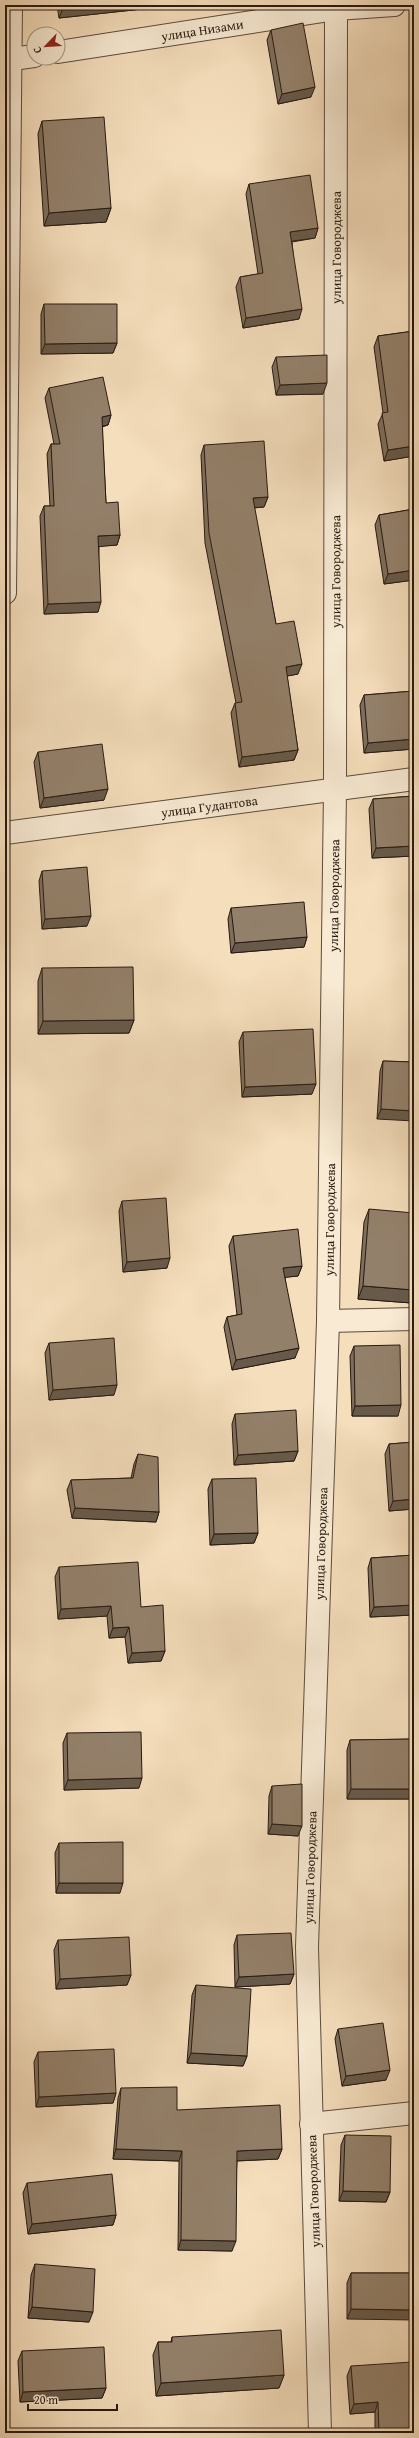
<svg xmlns="http://www.w3.org/2000/svg" width="419" height="2438" font-family="'Gentium Book Plus',serif">
  <style>
    .lines { fill: none; stroke-linecap: round; stroke-linejoin: round }
    .minor-casing { stroke: #5b4b3c; stroke-width: 24 }
    .minor { stroke: #f8ead3; stroke-width: 22 }
    .wall { fill: #7e6e5b; stroke: #281a12 }
    .shaded-wall { fill: #675a4a; stroke: #281a12 }
    .building { fill: #93806a; stroke: #281a12 }
    .labels { text-anchor: middle; stroke-width: 3; stroke-linejoin: round; paint-order: stroke }
    .street-label { font-size: 13px; fill: #281a12; stroke: #f8ead3 }
  </style>
  <rect width="100%" height="100%" fill="#f5debc"/>
  <filter id="stains"><feTurbulence type="fractalNoise" baseFrequency=".005" numOctaves="4"/><feColorMatrix values="0 0 0 0 .2 0 0 0 0 .09 0 0 0 0 .02 0 0 0 .5 -.17"/></filter>
  <radialGradient id="worn" r=".72"><stop offset=".6" stop-color="#630" stop-opacity="0"/><stop offset="1" stop-color="#630" stop-opacity=".3"/></radialGradient>
  <g class="lines">
    <defs>
      <g id="minor">
        <path id="s1" d="M58 52 336 9 394 5"/>
        <path d="M5 60 34 56"/>
        <path d="M5 593 11 5"/>
        <path id="s2" d="M5 833 414 779"/>
        <path d="M328 1321 414 1319"/>
        <path d="M311 2124 414 2113"/>
        <path id="s3" d="M320 2433 307 1947 328 1321 335 790 336 5"/>
      </g>
    </defs>
    <!-- minor casing -->
    <use href="#minor" class="minor-casing"/>
    <!-- minor -->
    <use href="#minor" class="minor"/>
  </g>
  <!-- wall -->
  <path class="wall" d="M57 5H170V6L59 18Z
    M271 30 311 97 278 104 267 40Z
    M42 121 111 208 106 222 44 226 38 134Z
    M414 131V150L413 134Z
    M249 184 318 228 315 238 292 242 299 319 243 328 236 287 240 277 258 274 246 194Z
    M44 304 117 343 113 353 41 354V314Z
    M414 331V456L384 461 378 424 383 413 374 347 378 336Z
    M276 357 323 394 276 395 272 367Z
    M49 388 111 415 108 425 102 427 106 503 120 535 117 545 99 546 98 612 44 614 40 516 44 506H50L47 454 51 444H54L45 398Z
    M204 445 268 497 264 507 254 508 276 624 298 674 287 676 298 750 294 760 239 767 231 713 235 703H236L205 543 201 455Z
    M414 509V580L384 584 375 525 379 515Z
    M414 691V749L364 753 360 705 364 695Z
    M38 752 104 800 40 808 34 762Z
    M414 796V856L372 858 369 809 373 799Z
    M42 871 87 926 42 929 39 881Z
    M231 908 307 937 304 947 231 953 228 919Z
    M42 968 134 1020 129 1033 38 1034V981Z
    M243 1032 312 1094 242 1097 239 1042Z
    M383 1061 414 1062 377 1119 380 1071Z
    M122 1201 167 1268 123 1272 119 1211Z
    M369 1209 412 1303 358 1299 364 1222Z
    M233 1236 302 1266 298 1276 285 1277 295 1358 232 1370 224 1327 227 1317 237 1315 229 1246Z
    M49 1343 114 1395 49 1400 45 1353Z
    M354 1346 398 1416H352L350 1356Z
    M235 1414 298 1451 294 1461 234 1465 232 1424Z
    M414 1442V1509L389 1511 385 1454 389 1444Z
    M138 1454 159 1512 156 1522 72 1518 67 1490 71 1480 131 1478 134 1464Z
    M212 1479 258 1533 254 1543 210 1545 208 1489Z
    M414 1555V1615L370 1617 368 1568 371 1558Z
    M59 1567 141 1607 165 1651 161 1661 128 1663 125 1637 109 1638 107 1616 58 1619 55 1577Z
    M67 1733 139 1788 64 1790 63 1743Z
    M414 1739V1799H347V1750L350 1740Z
    M272 1786 298 1836 268 1834 269 1796Z
    M59 1843 120 1893H56L55 1853Z
    M237 1935 294 1974 290 1984 235 1987 234 1945Z
    M58 1940 131 1975 127 1985 56 1989 54 1950Z
    M196 1985 247 2056 243 2066 187 2063 192 1995Z
    M338 2029 386 2080 342 2086 335 2039Z
    M38 2052 116 2093 113 2103 36 2107 34 2062Z
    M121 2088 177 2110 282 2149 278 2159 237 2161 232 2251 178 2250 179 2161 113 2159 118 2098Z
    M345 2135 390 2192 386 2202 339 2201 341 2145Z
    M27 2183 116 2215 113 2225 28 2234 23 2193Z
    M35 2264 89 2322 28 2318 31 2275Z
    M351 2273H414L347 2319V2283Z
    M172 2337 284 2375 279 2388 156 2396 153 2355 158 2342H171Z
    M22 2351 106 2388 102 2398 20 2402 18 2361Z
    M351 2366 414 2433H375V2412L350 2414 347 2376Z"/>
  <!-- shaded-wall -->
  <path class="shaded-wall" d="M64 5H170V6L59 18Z
    M315 87 311 97 278 104 282 94Z
    M111 208 106 222 44 226 49 213Z
    M318 228 315 238 286 242 290 232Z
    M302 309 299 319 243 328 246 318Z
    M117 343 113 353 41 354 45 344Z
    M327 383 323 394 276 395 280 385Z
    M111 415 108 425 98 427 102 417Z
    M414 446V456L384 461 388 450Z
    M268 497 264 507 249 508 253 498Z
    M120 535 117 545 95 547 98 536Z
    M414 570V580L384 584 388 574Z
    M101 602 98 612 44 614 48 604Z
    M302 664 298 674 282 677 286 667Z
    M414 739V749L364 753 368 743Z
    M298 750 294 760 239 767 242 757Z
    M108 789 104 800 40 808 44 798Z
    M414 846V856L372 858 376 848Z
    M91 916 87 926 42 929 45 919Z
    M307 937 304 947 231 953 235 943Z
    M134 1020 129 1033 38 1034 43 1021Z
    M316 1084 312 1094 242 1097 245 1087Z
    M381 1109 414 1111V1121L377 1119Z
    M170 1258 167 1268 123 1272 127 1262Z
    M302 1266 298 1276 280 1278 283 1268Z
    M363 1286 414 1290V1297L412 1303 358 1299Z
    M299 1348 295 1358 232 1370 236 1360Z
    M117 1385 114 1395 49 1400 53 1390Z
    M401 1405 398 1416H352L355 1406Z
    M298 1451 294 1461 234 1465 238 1455Z
    M414 1499V1509L389 1511 393 1501Z
    M75 1508 159 1512 156 1522 72 1518Z
    M258 1533 254 1543 210 1545 214 1534Z
    M414 1605V1615L370 1617 374 1607Z
    M111 1606 107 1616 58 1619 61 1609Z
    M129 1627 125 1637 109 1638 113 1628Z
    M165 1651 161 1661 128 1663 132 1653Z
    M142 1778 139 1788 64 1790 68 1780Z
    M351 1789H414V1799H347Z
    M272 1824 302 1826 298 1836 268 1834Z
    M59 1883H123L120 1893H56Z
    M294 1974 290 1984 235 1987 239 1977Z
    M131 1975 127 1985 56 1989 60 1979Z
    M191 2053 247 2056 243 2066 187 2063Z
    M390 2070 386 2080 342 2086 346 2076Z
    M116 2093 113 2103 36 2107 39 2097Z
    M116 2149 182 2151 179 2161 113 2159Z
    M282 2149 278 2159 233 2161 237 2151Z
    M343 2191 390 2192 386 2202 339 2201Z
    M116 2215 113 2225 28 2234 32 2224Z
    M181 2240 236 2241 232 2251 178 2250Z
    M32 2307 93 2312 89 2322 28 2318Z
    M351 2309 414 2310V2320L347 2319Z
    M284 2375 279 2388 156 2396 161 2383Z
    M106 2388 102 2398 20 2402 23 2392Z
    M378 2402 375 2412 350 2414 354 2404Z"/>
  <!-- building -->
  <path class="building" d="M303 23 315 87 282 94 271 30Z
    M104 117 111 208 49 213 42 121Z
    M310 175 318 228 290 232 302 309 246 318 240 277 263 273 249 184Z
    M44 304H117V343L45 344Z
    M414 331V446L388 450 382 413 388 412 378 336Z
    M327 355V383L280 385 276 357Z
    M103 377 111 415 102 417 106 503 118 502 120 535 98 536 101 602 48 604 44 506H54L51 444H60L49 388Z
    M264 441 268 497 253 498 276 624 294 621 302 664 286 667 298 750 242 757 235 703 242 702 209 533 204 445Z
    M414 509V570L388 574 379 515Z
    M414 691V739L368 743 364 695Z
    M102 744 108 789 44 798 38 752Z
    M414 796V846L376 848 373 799Z
    M87 867 91 916 45 919 42 871Z
    M304 902 307 937 235 943 231 908Z
    M133 967 134 1020 43 1021 42 968Z
    M313 1029 316 1084 245 1087 243 1032Z
    M383 1061 414 1062V1111L381 1109Z
    M166 1198 170 1258 127 1262 122 1201Z
    M369 1209 414 1213V1290L363 1286Z
    M298 1229 302 1266 283 1268 299 1348 236 1360 227 1317 242 1314 233 1236Z
    M114 1338 117 1385 53 1390 49 1343Z
    M400 1345 401 1405 355 1406 354 1346Z
    M296 1410 298 1451 238 1455 235 1414Z
    M414 1442V1499L393 1501 389 1444Z
    M138 1454 158 1457 159 1512 75 1508 71 1480 133 1478Z
    M256 1478 258 1533 214 1534 212 1479Z
    M414 1555V1605L374 1607 371 1558Z
    M138 1562 141 1607 163 1605 165 1651 132 1653 129 1627 113 1628 111 1606 61 1609 59 1567Z
    M141 1732 142 1778 68 1780 67 1733Z
    M414 1739V1789H351L350 1740Z
    M302 1784V1826L272 1824V1786Z
    M123 1842V1883H59V1843Z
    M291 1933 294 1974 239 1977 237 1935Z
    M129 1937 131 1975 60 1979 58 1940Z
    M196 1985 251 1989 247 2056 191 2053Z
    M383 2023 390 2070 346 2076 338 2029Z
    M114 2049 116 2093 39 2097 38 2052Z
    M177 2087V2110L280 2105 282 2149 237 2151 236 2241 181 2240 182 2151 116 2149 121 2088Z
    M345 2135 391 2136 390 2192 343 2191Z
    M112 2174 116 2215 32 2224 27 2183Z
    M35 2264 95 2269 93 2312 32 2307Z
    M351 2273H414V2310L351 2309Z
    M281 2330 284 2375 161 2383 158 2342H172V2337Z
    M104 2347 106 2388 23 2392 22 2351Z
    M412 2362 414 2388V2433H379L378 2402 354 2404 351 2366Z"/>
  <g class="labels">
    <!-- street labels -->
    <g class="street-label">
      <text dy="5" stroke="none"><textPath href="#s1" startOffset="146">улица Низами</textPath></text>
      <text dy="5" stroke="none"><textPath href="#s3" startOffset="2186">улица Говороджева</textPath></text>
      <text dy="5" stroke="none"><textPath href="#s3" startOffset="1862">улица Говороджева</textPath></text>
      <text dy="5" stroke="none"><textPath href="#s2" startOffset="206">улица Гудантова</textPath></text>
      <text dy="5" stroke="none"><textPath href="#s3" startOffset="1538">улица Говороджева</textPath></text>
      <text dy="5" stroke="none"><textPath href="#s3" startOffset="1214">улица Говороджева</textPath></text>
      <text dy="5" stroke="none"><textPath href="#s3" startOffset="890">улица Говороджева</textPath></text>
      <text dy="5" stroke="none"><textPath href="#s3" startOffset="566">улица Говороджева</textPath></text>
      <text transform="translate(313 2191) rotate(-92)" y="5">улица Говороджева</text>
    </g>
  </g>
  <!-- margin -->
  <rect width="419" height="2438" fill="none" stroke="#f5debc" stroke-width="20"/>
  <rect x="6" y="6" width="407" height="2426" fill="none" stroke="#281a12" stroke-width="2"/>
  <rect x="10" y="10" width="399" height="2418" fill="none" stroke="#281a12"/>
  <!-- north arrow -->
  <g transform="translate(46 46) rotate(245)"><circle r="19" fill="#f8ead3" stroke="#a59786"/>
  <path d="M0-3L7 15L0 10L-7 15Z" fill="#8f2418"/>
  <text y="-6" font-size="11" font-weight="bold" text-anchor="middle" fill="#281a12">С</text>
  </g>
  <!-- scale -->
  <path d="M28 2404v6h89v-6" fill="none" stroke="#281a12" stroke-width="2"/>
  <text x="34" y="2404" font-size="12" fill="#281a12" stroke="#f8ead3" stroke-width="3" paint-order="stroke">20 m</text>
  <rect width="100%" height="100%" filter="url(#stains)"/>
  <rect width="100%" height="100%" fill="url(#worn)"/>
</svg>
